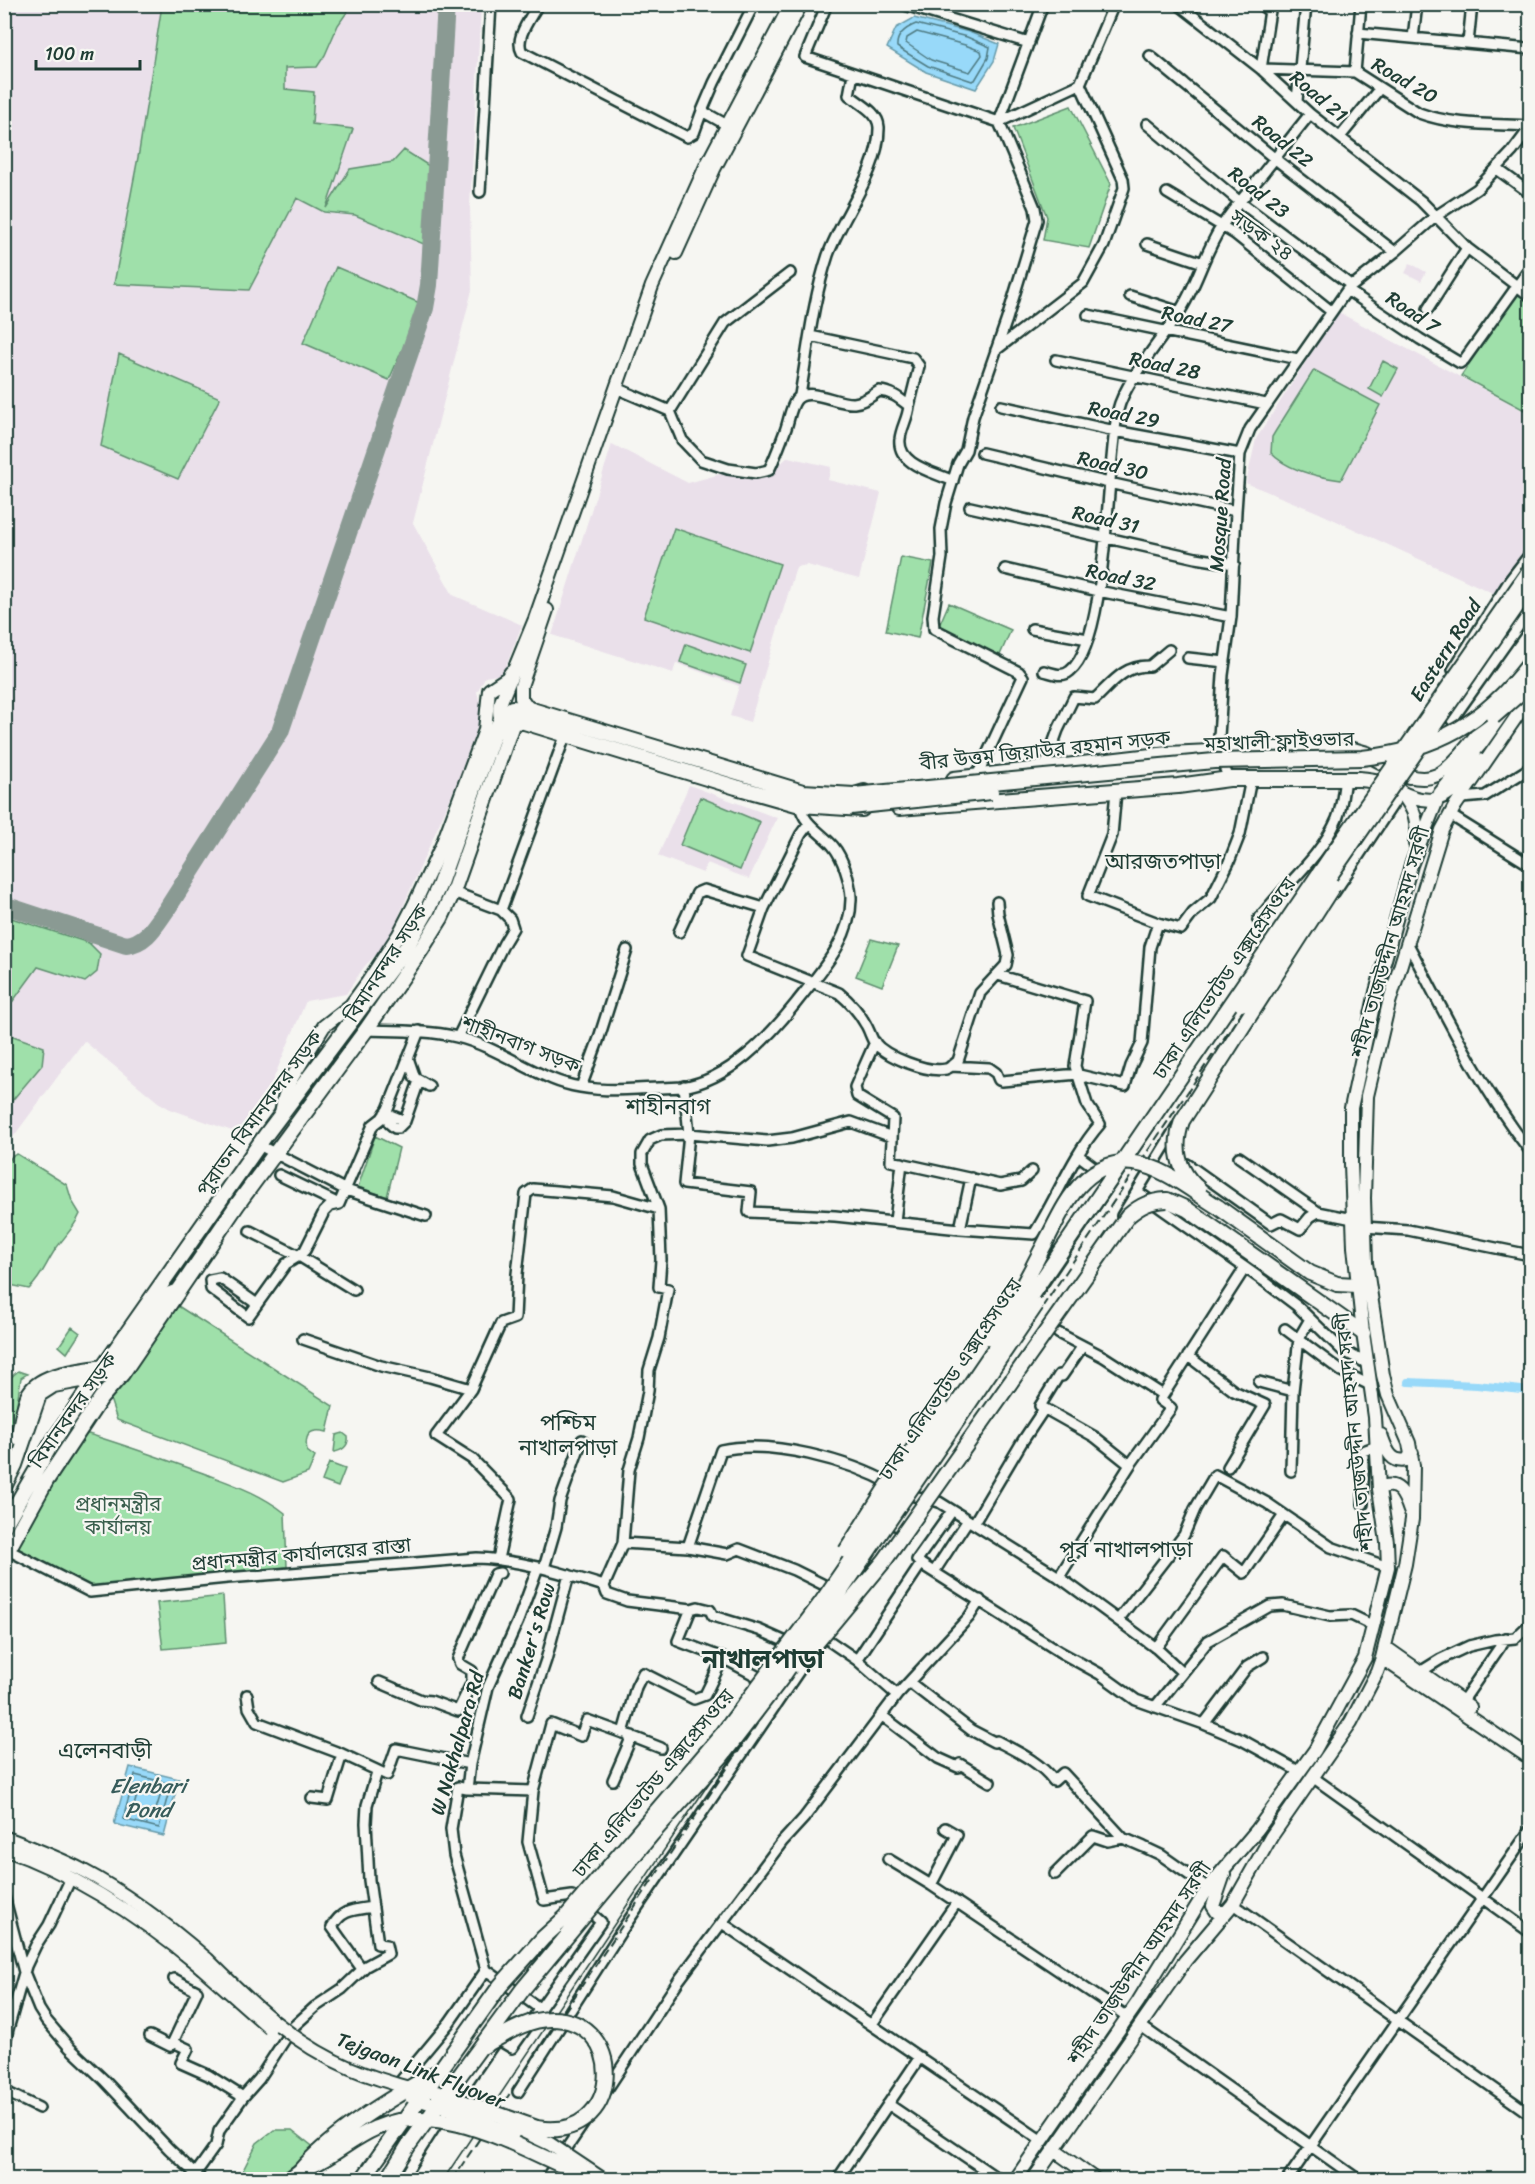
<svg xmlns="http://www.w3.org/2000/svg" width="1535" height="2184" font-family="Sriracha,'Noto Sans Bengali',sans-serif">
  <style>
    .built { fill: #eae0ea }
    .green { fill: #9fe0aa; stroke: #5f8e6f; stroke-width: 1.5 }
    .water { fill: #98d9f9; stroke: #689baa; stroke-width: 1.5 }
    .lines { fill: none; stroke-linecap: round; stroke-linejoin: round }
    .shore { stroke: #4f7b83; stroke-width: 1.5 }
    .canal { stroke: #98d9f9; stroke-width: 8 }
    .taxiway { stroke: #8a9a93; stroke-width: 18 }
    .minor-casing { stroke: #1f3d34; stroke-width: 14 }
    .major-casing { stroke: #1f3d34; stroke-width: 16 }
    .highway-casing { stroke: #1f3d34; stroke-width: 18 }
    .minor { stroke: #f6f6f2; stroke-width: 9 }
    .major { stroke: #f6f6f2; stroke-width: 12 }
    .highway { stroke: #f6f6f2; stroke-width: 14 }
    .tram { stroke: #1f3d34; stroke-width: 1.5 }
    .rail { stroke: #1f3d34; stroke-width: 2; stroke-dasharray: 9 4.5; stroke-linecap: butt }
    .major-bridge-casing { stroke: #1f3d34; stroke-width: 16; stroke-linecap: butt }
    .highway-bridge-casing { stroke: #1f3d34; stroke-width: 18; stroke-linecap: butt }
    .major-bridge { stroke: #f6f6f2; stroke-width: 12 }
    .highway-bridge { stroke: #f6f6f2; stroke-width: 14 }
    .labels { text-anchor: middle; stroke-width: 4.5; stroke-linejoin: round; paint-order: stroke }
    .street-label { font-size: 20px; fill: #1f3d34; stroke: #f6f6f2 }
    .park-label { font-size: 20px; fill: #395e4c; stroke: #f6f6f2 }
    .water-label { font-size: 21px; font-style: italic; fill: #375c5b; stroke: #f6f6f2 }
    .quarter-label { font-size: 22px; fill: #1f3d34; stroke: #f6f6f2 }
    .district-label { font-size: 26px; font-weight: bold; fill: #1f3d34; stroke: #f6f6f2 }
  </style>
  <rect width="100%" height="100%" fill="#f6f6f2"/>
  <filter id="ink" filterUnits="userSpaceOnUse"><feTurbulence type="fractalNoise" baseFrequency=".0167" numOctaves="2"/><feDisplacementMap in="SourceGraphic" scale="12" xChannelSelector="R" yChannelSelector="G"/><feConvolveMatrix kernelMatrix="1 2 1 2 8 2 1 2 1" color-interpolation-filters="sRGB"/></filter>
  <g filter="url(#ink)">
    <!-- built -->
    <path class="built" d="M5 5H481L470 206 472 290 413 523 453 595 522 625 503 674 485 677 477 692 483 713 454 790 391 934 385 945 364 967 346 994 306 1001 249 1137 170 1109 158 1102 84 1041 5 1148Z
      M1410 263 1426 272 1421 281 1405 273Z
      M1338 312 1530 414V546L1497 595 1317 512 1246 483 1256 439Z
      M612 444 688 483 724 473 763 479 788 457 831 467 828 480 881 493 859 579 807 565 796 567 750 722 730 716 739 686 676 663 673 673 552 635Z
      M689 785 777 818 749 879 707 863 703 873 658 856Z"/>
    <!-- green -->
    <path class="green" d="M162 5H352L338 25 325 55 317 67 285 68V89L314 92 312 124 353 129 326 208 350 169 393 162 404 150 429 166 426 245 355 215 324 212 297 198 249 290 114 284 139 152Z
      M1071 106 1111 184 1089 248 1043 240 1047 217 1013 128Z
      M336 267 422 304 389 380 303 343Z
      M1517 292 1530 302V413L1461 376Z
      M119 354 220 398 178 479 101 446Z
      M1383 361 1398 369 1383 397 1369 389Z
      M1314 370 1380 405 1341 480C1318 477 1288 471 1271 453L1272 437 1275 432Z
      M674 528 780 564 750 653 644 617Z
      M901 557 933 563 918 638 886 631Z
      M949 603 1011 630 1000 655 938 628Z
      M686 644 746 665 740 683 680 662Z
      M700 797 760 822 740 870 680 845Z
      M5 916 89 943 100 954 97 972 85 982 38 967 5 1012Z
      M871 939 898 946 882 986 856 976Z
      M5 1033 44 1047 42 1065 5 1109Z
      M375 1136 399 1148 387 1197 358 1187Z
      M17 1154 67 1185 72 1201 80 1214C74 1228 64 1237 55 1250 45 1265 43 1275 29 1289L5 1284V1167L12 1156Z
      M178 1306 333 1406 327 1432C310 1428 304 1434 307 1451L315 1457 308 1473 283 1482 117 1420 109 1396Z
      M72 1327 80 1333 67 1353 59 1346Z
      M18 1371 27 1374 21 1378 14 1422 5 1458V1396L8 1380Z
      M85 1433C125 1445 164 1459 203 1473 232 1484 260 1493 285 1513L287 1567 87 1588 14 1548Z
      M343 1433 348 1437C349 1446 342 1451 334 1452L336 1435Z
      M329 1463 345 1469 338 1487 322 1481Z
      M223 1596 226 1643 163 1649 157 1603Z
      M274 2130H292L316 2149 278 2179 238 2180 257 2143Z"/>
    <!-- water -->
    <path class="water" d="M914 18 969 32 999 44 994 61 976 89 926 72 887 48 896 28Z
      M130 1767 179 1779 164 1836 114 1824Z"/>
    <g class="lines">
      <!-- shore -->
      <path class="shore" d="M916 24 967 37 990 47 988 58 975 80 972 81 928 66 897 47C896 35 906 28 916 24Z
        M917 32 965 45 981 51 982 55 970 72 931 60 906 43 907 38Z
        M135 1775 171 1784 159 1828 123 1819Z
        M140 1784 162 1790 153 1819 132 1813Z"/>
      <!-- canal -->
      <path class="canal" d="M1408 1382 1477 1385 1530 1391"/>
      <!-- taxiway -->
      <path class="taxiway" d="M4 905 126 945C147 943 156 924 167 909L280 732 425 308 429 285 446 4"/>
      <defs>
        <path id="minor" d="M538 4C531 18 514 38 522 52L687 137 694 133 702 111 727 125
          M827 4 805 57 999 122 1035 208 1037 220 1007 319 973 417 966 450 958 464 946 503 941 529 942 557 933 616 934 629 1019 672 1023 677 977 776
          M1178 4 1261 69 1310 114 1421 201 1467 248 1530 296
          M1260 4 1270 12
          M1271 4 1261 69 1355 72 1419 113C1454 126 1494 124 1530 126
          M905 5 1029 43
          M1358 33 1530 49
          M1413 38 1417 4
          M1468 43 1472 4
          M1150 56 1274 158 1395 252
          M1355 72 1361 4
          M1297 101 1306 4
          M702 111 714 83 754 4
          M999 122 1080 84 1114 4
          M999 122 1043 4
          M1147 124 1240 202 1352 286
          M1340 137 1380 88
          M1497 169 1530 193
          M480 192 491 4
          M1167 193 1235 234 1331 311
          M1147 244 1203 263
          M1347 290 1420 339 1460 363 1464 360 1530 268
          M1130 296 1180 312
          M1428 309 1467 248
          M1088 315 1298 359
          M810 336 913 358 919 366 909 406
          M996 350 1083 283 1104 245 1124 188 1123 179 1080 84
          M1056 360 1266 404
          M616 388 670 411 682 440 701 460 728 469 756 473 769 470C775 458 780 444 785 431 789 421 790 408 796 400 807 385 838 405 854 403 864 402 871 396 879 391 892 392 899 398 909 406 908 418 901 428 900 439 897 465 934 472 953 481
          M800 395C808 349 813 300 828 255 842 216 880 170 879 127 878 112 860 104 849 95L853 74
          M1001 406 1115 431 1240 454
          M670 411 725 323 790 273
          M982 453 1109 483 1236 511
          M970 507 1196 558 1234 564
          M1005 569 1098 591 1231 617
          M1032 629 1088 639
          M1188 658 1225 662
          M1453 670 1510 580 1530 554
          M1044 671C1053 673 1062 678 1070 671 1109 640 1106 464 1118 410 1124 383 1162 339 1178 314 1196 288 1203 256 1220 229 1230 212 1244 197 1256 182 1274 160 1292 136 1310 114
          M1452 720 1530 610
          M1044 769 1058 730 1074 697 1095 699C1112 683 1124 665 1150 666L1169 650
          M1229 779 1218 752 1223 675 1231 617 1236 511 1240 454 1250 429 1347 290 1395 252 1436 216 1477 189 1512 152 1530 128
          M1116 791 1112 835 1088 896 1158 923
          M1462 798 1485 796 1530 768
          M1450 815 1530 865
          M809 823 801 834 764 908 747 956 839 993C850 1002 859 1012 866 1025 869 1030 871 1037 874 1042 886 1057 927 1073 946 1069 950 1068 954 1064 958 1061L980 993 1006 965 1008 955 998 914 997 902
          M453 892 501 910 564 739
          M1334 893 1401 792
          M1258 920C1283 886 1320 859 1337 819 1342 807 1343 791 1345 778
          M679 932 697 893 704 890 764 908
          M1407 942C1445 1014 1480 1087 1530 1151
          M366 1030C396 1031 427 1030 457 1037 491 1045 520 1066 552 1079 578 1090 609 1091 637 1089 652 1088 667 1088 682 1087 729 1080 768 1038 796 1003 821 971 852 939 851 897 850 881 843 858 833 846 821 832 803 824 800 805
          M458 1037 504 943 513 928 510 919 501 910
          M875 1042 855 1087 857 1096 893 1118 891 1161 1000 1185 1021 1181 1032 1171
          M408 1058 415 1078 429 1086
          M951 1066 989 1068 996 1073 999 1080 1002 1081 1078 1074
          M1079 1075 1125 1086 1131 1066 1142 1043 1150 947 1158 923 1181 929 1193 913 1211 898 1229 862 1240 834 1251 779
          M684 1086 689 1134 684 1184 751 1192 749 1212 835 1216 960 1229 1034 1234C1057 1198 1072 1156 1100 1124L1087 1104 1075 1066 1085 1001 998 975
          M581 1087 598 1041 627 950
          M385 1113 405 1121 419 1081
          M388 1114 389 1123 395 1128H398L405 1121
          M259 1145 346 1190 426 1216
          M1078 1155 1098 1170
          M1239 1157 1318 1212
          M1187 1164 1271 1224 1281 1219 1300 1229 1310 1217 1318 1212 1353 1219
          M279 1175 339 1204
          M1138 1192 1264 1281 1297 1306 1342 1350 1368 1364
          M659 1209 642 1164V1154L650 1140 661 1135 689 1134 767 1141 792 1138 851 1122 892 1137
          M1122 1216 1177 1126
          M895 1221 902 1163
          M1364 1227 1408 1230 1530 1255
          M960 1229 971 1178
          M250 1231 299 1256 354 1290
          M257 1304 220 1278 210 1280 211 1289 248 1317 286 1264 299 1256 305 1250 324 1212 330 1206 339 1204 373 1125 382 1118 388 1109 419 1031
          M1285 1329 1341 1371 1370 1385
          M1058 1333 1104 1357 1163 1395
          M303 1339 381 1366 430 1377 471 1389 436 1436 472 1459 511 1499 498 1559
          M1082 1347 1062 1376 1059 1375 1040 1406 1095 1437 1130 1465
          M1188 1356 1234 1391 1265 1405 1228 1467
          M1259 1382 1293 1391
          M471 1389 501 1323 515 1318 517 1274 526 1194 533 1189 613 1196 659 1209 661 1260 659 1287 668 1289 659 1338 649 1370 648 1391 639 1438 629 1470 623 1543 604 1586 607 1594 627 1601 691 1609 698 1607 710 1610 713 1616 759 1630 795 1646
          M1291 1471 1293 1391 1299 1338 1310 1319
          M905 1492 910 1495 939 1502 1059 1577 1156 1648 1182 1672
          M1363 1504V1451L1377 1446
          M952 1511 917 1560 921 1564 1060 1652 1100 1674 1136 1700 1204 1724 1242 1740 1300 1772
          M974 1523 1022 1442 1044 1409
          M623 1543 688 1547 721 1450C771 1439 848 1460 893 1485
          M688 1547 727 1554 739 1549 794 1570 830 1588
          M8 1550 90 1592 227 1578 477 1558C521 1560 562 1573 604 1586
          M544 1568 556 1527 560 1501 582 1440
          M934 1572 968 1520
          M1059 1577 1130 1465 1171 1408 1160 1400 1245 1268
          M846 1598 892 1536
          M691 1609 678 1641 723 1658 781 1689
          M1118 1620 1184 1535 1195 1509 1215 1475 1267 1503 1331 1547 1388 1567
          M822 1636 857 1660 897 1695
          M1156 1648 1223 1556 1244 1573 1284 1515
          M857 1660 921 1564
          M1420 1672 1441 1659 1469 1646 1495 1640 1515 1638 1530 1624
          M379 1682 421 1700 431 1701 458 1711 472 1682V1671L460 1664 458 1659 495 1574 500 1573
          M909 1682 971 1730 994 1742 997 1741C1018 1752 1040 1762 1054 1781L1063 1773 1123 1838
          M247 1695 249 1708 257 1722 342 1754
          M1462 1702 1506 1638
          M1155 1707 1208 1641 1270 1606 1283 1605 1330 1616 1351 1615 1374 1626
          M881 1715 938 1758 958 1767 960 1764 990 1782
          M527 1716 546 1660 569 1575
          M1204 1724 1247 1667 1263 1657
          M628 1735 661 1748
          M1314 1778 1530 1932
          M613 1780 632 1736
          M467 1789 533 1791 551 1724 581 1736 587 1720 623 1733 636 1687 643 1673 694 1699 705 1695 723 1658
          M312 1798 328 1800 342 1754 387 1775 396 1749 470 1764
          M888 1859 931 1885 1128 2017
          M1055 1874 1093 1836 1108 1841 1123 1838 1144 1847 1161 1855 1208 1888
          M931 1885 957 1835 945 1828
          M4 1896 24 1972 39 2009 46 2020 70 2048 104 2080 169 2149 202 2180
          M1233 1904 1530 2114
          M722 1923 1042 2141
          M362 1969 332 1927C342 1909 354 1910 373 1907
          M486 1970 539 2008
          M872 2024 957 1902
          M1141 2026 1359 2180
          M4 2028 8 2029 26 1966 36 1945 49 1925 71 1878
          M150 2036 170 2046 173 2042 188 2049 181 2063 208 2075 243 2097
          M173 2042 197 1991 174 1979
          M4 2048 8 2029
          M399 2083 449 2023 486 1970 454 1855 451 1829 458 1787 467 1789 470 1764 488 1687 518 1621 538 1567
          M4 2091 39 2108
          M606 2091 679 1980 782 1842 804 1818 897 1695 969 1617 980 1600
          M518 2092 620 1933 805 1662
          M888 2104 1000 2180
          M191 2180 216 2145 219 2131 243 2097 259 2079 293 2027 315 2007 342 1989 366 1966 388 1954 386 1945 378 1944 369 1880 366 1823 367 1805 377 1772
          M401 2180 449 2105 459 2094 497 2039 512 2048 601 1922 572 1896 544 1900 528 1842 533 1791
          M545 2180 588 2117
          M837 2180 920 2057
          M1287 2180 1530 1830"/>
        <path id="major" d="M676 253 714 169 801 4
          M529 709 521 698V686L547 610
          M507 723C499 718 498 714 500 704L535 619 652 286 706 166 791 4
          M1409 776C1419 779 1428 779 1437 775 1455 767 1485 724 1496 707
          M1399 791C1441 813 1454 791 1479 760
          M1402 794C1415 810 1419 822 1415 844
          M281 1113 284 1098 290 1081 311 1047 324 1026 351 1005 367 983 399 934 414 905 442 845 485 730 489 690 507 678 511 672
          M1381 1435C1386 1448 1390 1464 1407 1460L1412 1453
          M17 1438C20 1424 22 1409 27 1396 37 1372 82 1370 104 1366
          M4 1489 16 1465 40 1395 54 1386 108 1376 120 1363 164 1300 170 1293 177 1291
          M1379 1489C1398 1478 1405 1496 1410 1511
          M1385 1647 1470 1707
          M1382 1658 1530 1758
          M4 1837C30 1847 57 1857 82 1870 126 1893 169 1926 207 1959
          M4 1849C77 1874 142 1918 201 1967
          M1224 1874 1213 1906 1217 1912H1226
          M1054 2150 1096 2180
          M1015 2180 1138 2002 1208 1888 1257 1830 1315 1750 1365 1658 1388 1567 1387 1542 1379 1489 1375 1417 1363 1333 1354 1247 1351 1164V1108L1376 992 1411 865 1440 793 1480 745 1506 708
          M1033 2180 1185 1961 1233 1904 1271 1837 1351 1722 1377 1672 1382 1658 1405 1564 1412 1519 1413 1466 1409 1443 1388 1395 1383 1375 1366 1263 1364 1198 1367 1096 1389 1003 1442 830 1455 806 1530 697"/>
        <path id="highway" d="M954 779 1168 754 1274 749 1353 750 1367 754 1409 776
          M899 808 1178 786 1229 779H1359C1372 780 1388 782 1399 791
          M1167 1200 1187 1209 1363 1333
          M1218 1207 1310 1273 1337 1284 1357 1285
          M4 1526 52 1443 104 1366 265 1136 406 948 426 913 439 886 493 736 501 719 512 708 529 709 803 792 854 795 864 792
          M4 1557 46 1481 101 1398 122 1374 237 1205 366 1030 421 950 441 918 453 892 513 722 516 721 524 722 736 787 800 805 862 809
          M288 2180 300 2171"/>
      </defs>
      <!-- minor casing -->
      <use href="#minor" class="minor-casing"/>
      <!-- major casing -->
      <use href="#major" class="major-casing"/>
      <!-- highway casing -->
      <use href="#highway" class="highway-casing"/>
      <!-- minor -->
      <use href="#minor" class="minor"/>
      <!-- major -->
      <use href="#major" class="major"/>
      <!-- highway -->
      <use href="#highway" class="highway"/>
      <!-- tram -->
      <path class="tram" d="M443 2180 707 1786 1013 1339 1233 1012C1338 875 1431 728 1530 587"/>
      <!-- rail -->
      <path class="rail" d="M452 2180 910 1495 1018 1343 1239 1016 1273 971 1530 599"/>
      <defs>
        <path id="major-bridge" d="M207 1959C250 2002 293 2044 350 2068 371 2077 394 2084 416 2090
          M201 1967 270 2028
          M411 2097 467 2115 513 2134
          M506 2123 550 2144 604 2180
          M560 2160 589 2180"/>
        <path id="highway-bridge" d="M1493 717 1517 696 1530 678
          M854 795 1214 761 1362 758C1437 750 1484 723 1530 663
          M851 807 991 792
          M1241 1004 1530 587
          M1199 1189C1177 1171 1173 1147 1182 1121L1333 886
          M991 1338C1009 1310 1026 1281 1041 1251 1054 1228 1064 1200 1084 1181 1096 1169 1116 1160 1134 1163 1164 1167 1192 1191 1218 1207
          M846 1551 884 1491 942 1408
          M798 1665 885 1560 1128 1216C1141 1205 1150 1201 1167 1200
          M437 2093 537 2128C623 2143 629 2019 551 2019 527 2019 504 2035 484 2046
          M304 2169C331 2159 350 2139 376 2128 435 2101 505 2140 559 2164L568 2166
          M300 2171C332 2133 392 2097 436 2073
          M362 2180 500 1986 543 1938 565 1918 724 1732 821 1603 1332 855 1530 570
          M387 2180 408 2146 523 1989 652 1834 721 1757 781 1679 1036 1305"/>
      </defs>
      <!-- major-bridge casing -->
      <use href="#major-bridge" class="major-bridge-casing"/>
      <!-- highway-bridge casing -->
      <use href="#highway-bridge" class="highway-bridge-casing"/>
      <!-- major-bridge -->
      <use href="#major-bridge" class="major-bridge"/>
      <!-- highway-bridge -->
      <use href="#highway-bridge" class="highway-bridge"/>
    </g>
  </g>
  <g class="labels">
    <!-- street labels -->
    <g class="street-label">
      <text transform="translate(1405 80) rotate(30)" y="7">Road 20</text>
      <text transform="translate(1319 96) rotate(40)" y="7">Road 21</text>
      <text transform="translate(1283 141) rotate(39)" y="7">Road 22</text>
      <text transform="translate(1259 192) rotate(38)" y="7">Road 23</text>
      <text transform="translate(1262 235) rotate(36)" y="7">সড়ক ২৪</text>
      <text transform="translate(1413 312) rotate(34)" y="7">Road 7</text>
      <text transform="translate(1197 319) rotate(12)" y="7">Road 27</text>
      <text transform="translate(1165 365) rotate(12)" y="7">Road 28</text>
      <text transform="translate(1124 414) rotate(11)" y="7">Road 29</text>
      <text transform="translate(1113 465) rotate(13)" y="7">Road 30</text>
      <text transform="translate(1220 515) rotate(-86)" y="7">Mosque Road</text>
      <text transform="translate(1106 519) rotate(13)" y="7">Road 31</text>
      <text transform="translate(1121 577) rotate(12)" y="7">Road 32</text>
      <text transform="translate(1445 650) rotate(-58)" y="7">Eastern Road</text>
      <text transform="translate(1279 741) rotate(-2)" y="7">মহাখালী ফ্লাইওভার</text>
      <text transform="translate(1045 750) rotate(-6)" y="7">বীর উত্তম জিয়াউর রহমান সড়ক</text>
      <text transform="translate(1390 942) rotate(-74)" y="7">শহীদ তাজউদ্দীন আহমদ সরণী</text>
      <text transform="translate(386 963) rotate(-57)" y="7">বিমানবন্দর সড়ক</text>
      <text transform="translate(1224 978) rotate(-56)" y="7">ঢাকা এলিভেটেড এক্সপ্রেসওয়ে</text>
      <text transform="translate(521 1044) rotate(21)" y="7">শাহীনবাগ সড়ক</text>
      <text transform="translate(259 1113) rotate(-54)" y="7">পুরাতন বিমানবন্দর সড়ক</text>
      <text transform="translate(950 1379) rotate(-56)" y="7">ঢাকা এলিভেটেড এক্সপ্রেসওয়ে</text>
      <text transform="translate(73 1410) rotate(-55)" y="7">বিমানবন্দর সড়ক</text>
      <text transform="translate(1354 1432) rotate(-96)" y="7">শহীদ তাজউদ্দীন আহমদ সরণী</text>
      <text transform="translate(301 1554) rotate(-5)" y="7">প্রধানমন্ত্রীর কার্যালয়ের রাস্তা</text>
      <text transform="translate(531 1641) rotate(-73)" y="7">Banker's Row</text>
      <text transform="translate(457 1743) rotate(-74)" y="7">W Nakhalpara Rd</text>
      <text transform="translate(653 1783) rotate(-50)" y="7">ঢাকা এলিভেটেড এক্সপ্রেসওয়ে</text>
      <text transform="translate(1139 1963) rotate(-56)" y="7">শহীদ তাজউদ্দীন আহমদ সরণী</text>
      <text transform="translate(421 2070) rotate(21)" y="7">Tejgaon Link Flyover</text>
    </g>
    <!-- park labels -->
    <g class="park-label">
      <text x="118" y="1511">প্রধানমন্ত্রীর<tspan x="118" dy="23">কার্যালয়</tspan></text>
    </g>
    <!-- water labels -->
    <g class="water-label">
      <text x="148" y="1793">Elenbari<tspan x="148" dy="24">Pond</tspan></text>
    </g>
    <!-- quarter labels -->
    <g class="quarter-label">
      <text x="1163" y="869">আরজতপাড়া</text>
      <text x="668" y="1114">শাহীনবাগ</text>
      <text x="568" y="1430">পশ্চিম<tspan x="568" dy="25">নাখালপাড়া</tspan></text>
      <text x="1126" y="1557">পূর্ব নাখালপাড়া</text>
      <text x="105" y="1758">এলেনবাড়ী</text>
    </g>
    <!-- district labels -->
    <g class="district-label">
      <text x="763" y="1668">নাখালপাড়া</text>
    </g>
  </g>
  <!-- margin -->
  <rect width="1535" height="2184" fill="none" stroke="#f6f6f2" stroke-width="24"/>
  <rect x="12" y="12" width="1511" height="2160" fill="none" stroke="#1f3d34" stroke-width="2" filter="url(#ink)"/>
  <!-- scale -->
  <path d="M36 60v9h104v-9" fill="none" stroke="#1f3d34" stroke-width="3"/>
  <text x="45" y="60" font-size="18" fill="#1f3d34" stroke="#f6f6f2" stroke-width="4.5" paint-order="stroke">100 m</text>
</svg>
